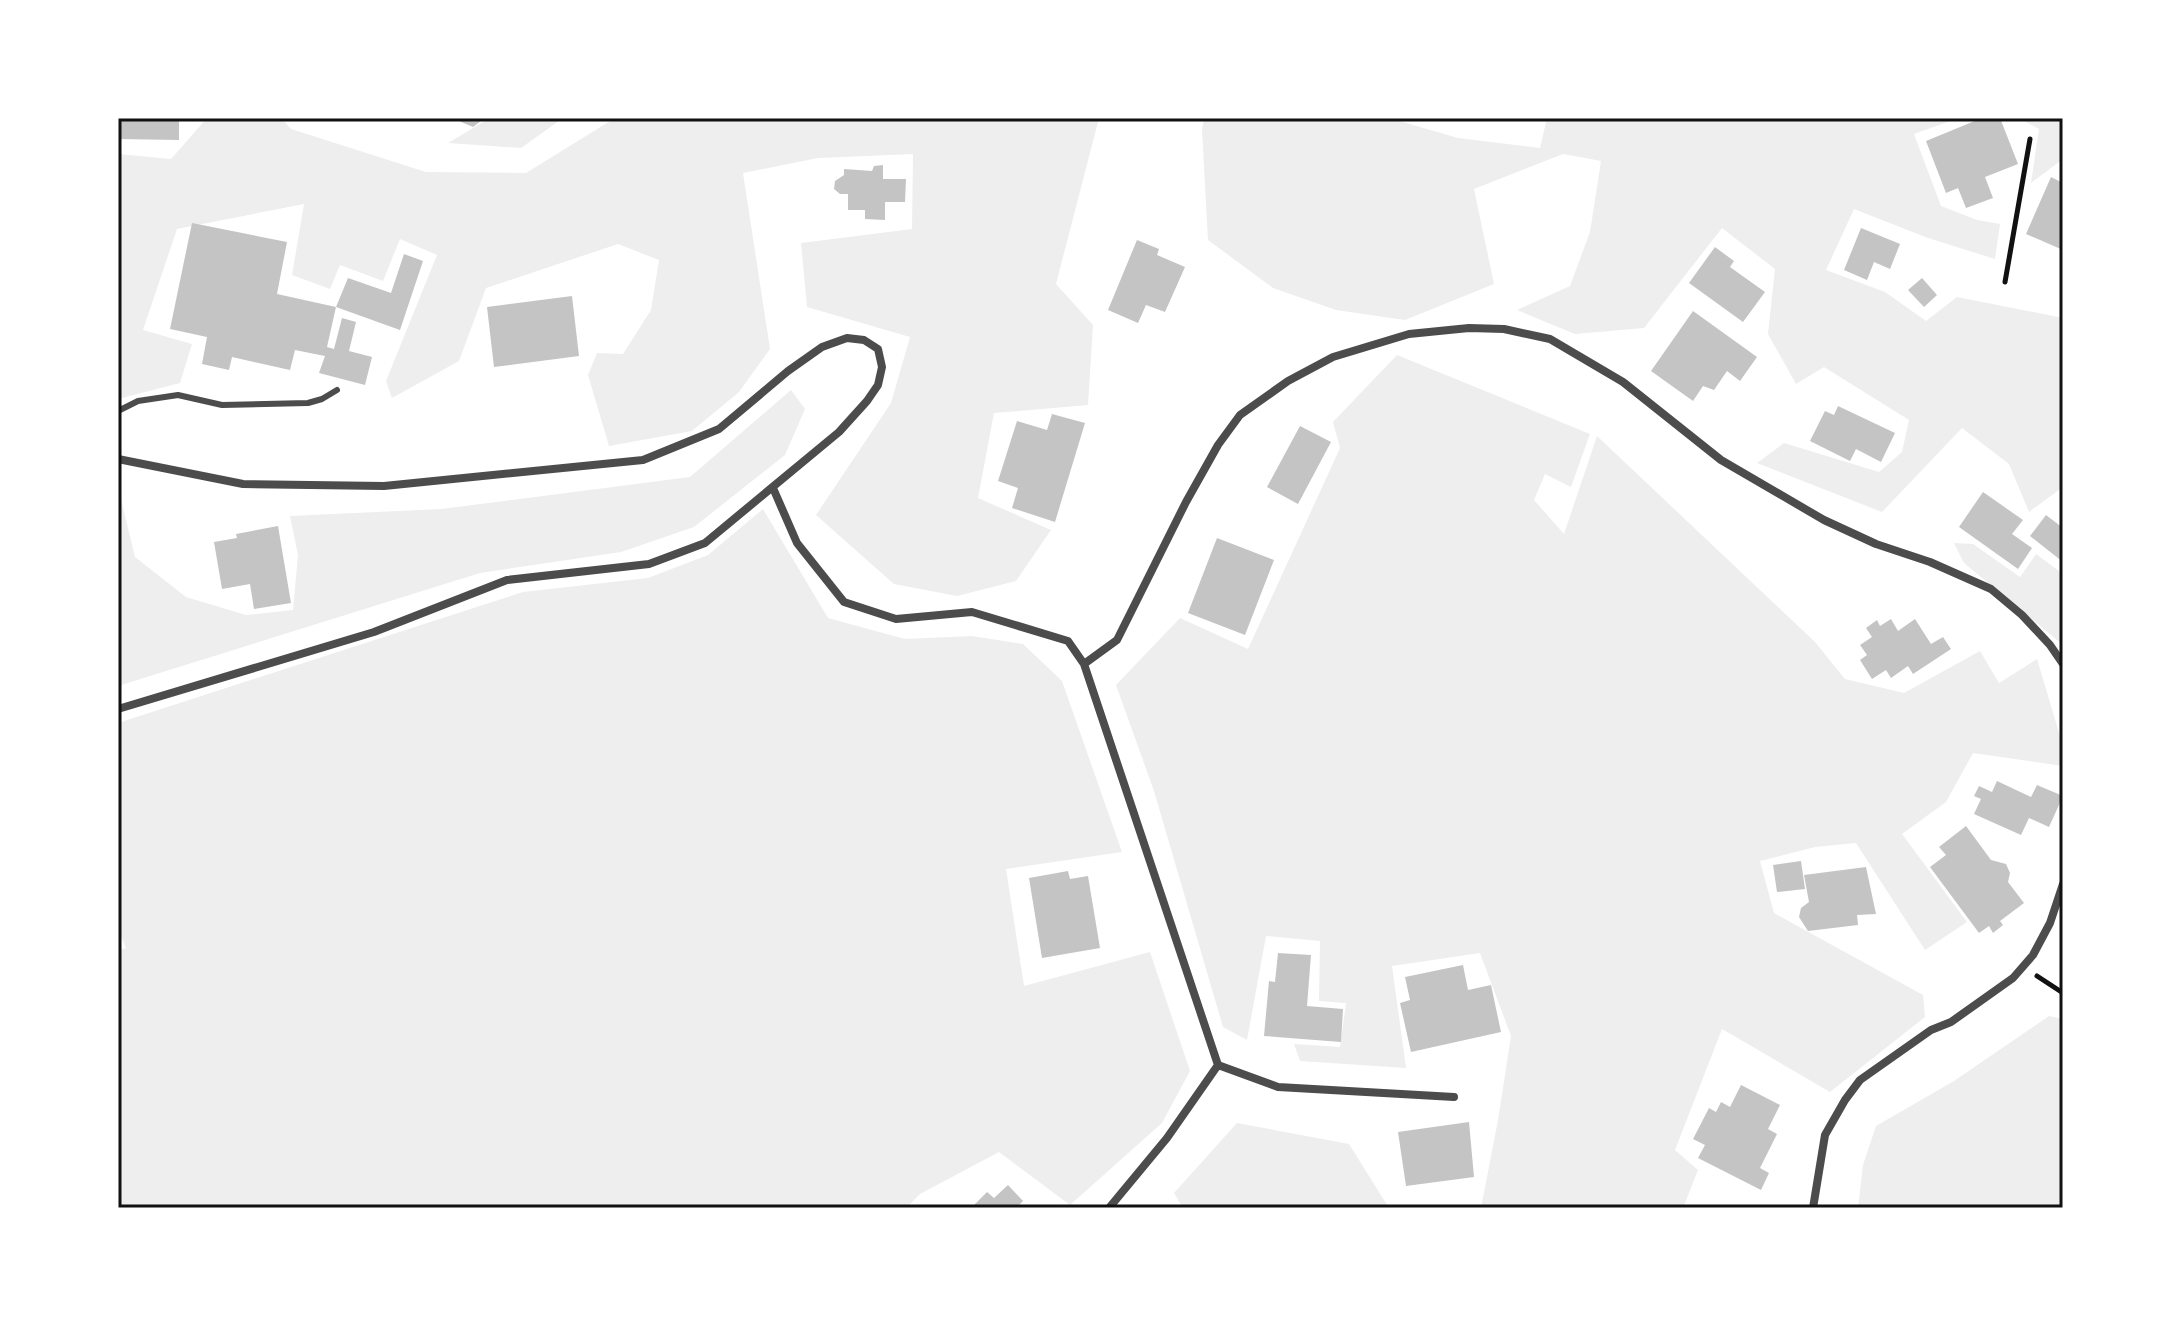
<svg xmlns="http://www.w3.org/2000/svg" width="2181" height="1326" font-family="Barlow,sans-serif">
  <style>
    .green { fill: #eee }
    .building { fill: #c4c4c4 }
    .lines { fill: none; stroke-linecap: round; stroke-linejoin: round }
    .path { stroke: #111; stroke-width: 5 }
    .service { stroke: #4c4c4c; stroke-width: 6 }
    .minor { stroke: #4c4c4c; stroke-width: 8 }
    .neatline { fill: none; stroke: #111; stroke-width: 3 }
  </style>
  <rect width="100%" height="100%" fill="#fff"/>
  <!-- green -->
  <path class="green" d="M207 118H281L291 129 426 172 526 173 615 118H1099L1056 284 1093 325 1088 405 994 413 978 498 1051 530 1016 581 957 596 894 584 816 515 891 403 910 337 807 307 801 243 912 229 913 154 818 158 743 173 770 349 739 392 692 431 609 446 588 375 597 353 623 354 651 310 659 260 618 244 486 288 459 361 392 398 386 381 437 255 400 239 383 281 340 265 330 289 292 275 304 204 177 229 143 330 192 344 180 383 118 399V154L171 159Z
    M490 118H563L521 148 448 143Z
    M1204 118H1389L1458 138 1540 148 1547 118H1959L1914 134 1941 206 1977 220 2000 224 1995 259 1928 238 1854 209 1826 270 1885 292 1926 321 1957 297 2063 318V487L2029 512 2009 464 1962 428 1882 512 1757 463 1784 443 1879 472 1902 452 1909 420 1824 367 1796 384 1768 334 1775 269 1722 228 1644 328 1575 334 1517 310 1570 286 1590 232 1601 161 1563 154 1474 189 1494 284 1405 320 1336 310 1273 288 1208 240 1202 130Z
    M2019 118H2063V159L2031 183 2039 129Z
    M1397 355 1590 434 1571 487 1545 474 1534 500 1564 534 1597 436 1815 642 1845 679 1904 693 1980 651 1999 683 2037 659 2063 746V766L1973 753 1946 802 1902 834 1967 922 1925 950 1856 843 1815 847 1760 861 1774 913 1923 995 1925 1017 1830 1092 1722 1029 1675 1150 1698 1170 1683 1208H1481L1498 1120 1511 1036 1480 953 1392 966 1406 1068 1300 1061 1294 1044 1340 1047 1346 1003 1319 1001 1320 941 1266 936 1247 1040 1223 1027 1154 791 1116 685 1180 618 1248 649 1340 448 1333 422Z
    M791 390 805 409 785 455 694 527 621 552 480 573 118 686V487L135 557 186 597 246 615 293 610 298 555 290 516 441 509 690 477Z
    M763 509 828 618 905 639 972 636 1023 644 1062 681 1122 852 1006 869 1024 986 1150 952 1190 1071 1162 1123 1070 1205 999 1152 920 1194 906 1208H118V951L126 948 118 929V723L523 592 648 578 708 555Z
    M1954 543 1973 544 2020 577 2036 554 2063 574V645L1964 563Z
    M2049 1016 2063 1019V1208H1858L1863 1165 1876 1126 1954 1081Z
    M1237 1123 1349 1144 1389 1208H1183L1174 1193Z"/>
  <!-- building -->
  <path class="building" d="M118 118H179V140L118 139Z
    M452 118H485L473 127Z
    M1982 118H2000L2018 164 1985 177 1993 198 1966 208 1958 188 1946 193 1926 141Z
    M883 165V179H906L905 202H885V220L865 219V210H848V194H840L834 189 835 181 844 175V169L872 171 874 166Z
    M2051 177 2063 183V250L2026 234Z
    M192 223 287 242 277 294 336 307 327 347 334 349 342 318 356 322 349 351 372 357 365 385 319 373 325 356 295 350 290 370 232 357 229 370 202 364 207 337 170 329Z
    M1861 228 1900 244 1890 269 1874 262 1867 280 1844 270Z
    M1137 240 1159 249 1157 255 1185 267 1165 312 1146 305 1138 323 1108 310Z
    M1715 247 1734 261 1730 267 1765 292 1743 322 1689 283Z
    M404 254 423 261 400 330 336 307 348 278 391 293Z
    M1922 278 1937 295 1924 307 1908 290Z
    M572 296 579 356 494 367 487 307Z
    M1693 311 1757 357 1740 381 1727 371 1714 390 1703 386 1693 401 1651 371Z
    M1838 406 1895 433 1881 462 1856 449 1850 461 1810 441 1825 411 1834 415Z
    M1052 414 1085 423 1055 522 1012 508 1018 488 998 481 1017 421 1047 430Z
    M1300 426 1331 442 1298 504 1267 487Z
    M1983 492 2023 520 2012 534 2032 548 2018 569 1959 527Z
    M2046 515 2063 528V562L2030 536Z
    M278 526 291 603 254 609 250 584 222 589 214 542 237 538 236 534Z
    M1217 538 1274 560 1245 635 1188 613Z
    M1891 619 1898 631 1915 619 1931 644 1943 637 1951 649 1913 674 1908 666 1891 678 1886 670 1872 679 1860 660 1867 655 1860 645 1872 637 1866 628 1877 620 1880 626Z
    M1997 781 2031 797 2037 785 2063 796 2049 827 2029 818 2021 835 1974 814 1981 799 1974 796 1979 786 1992 792Z
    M1966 826 1991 860 2006 864 2010 873 2008 882 2024 903 2000 921 2003 925 1993 933 1989 926 1979 933 1930 867 1946 855 1939 847Z
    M1801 861 1805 889 1777 892 1773 865Z
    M1866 867 1876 914 1857 915 1858 925 1808 931 1799 917 1801 908 1809 902 1804 875Z
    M1068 871 1070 879 1088 876 1100 948 1042 958 1029 878Z
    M1278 953 1311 955 1307 1006 1343 1009 1341 1042 1264 1036 1269 981 1275 982Z
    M1463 965 1468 990 1491 985 1501 1032 1411 1052 1400 1003 1410 1000 1405 977Z
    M1741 1085 1780 1105 1768 1129 1777 1134 1760 1168 1769 1173 1761 1190 1698 1158 1705 1145 1693 1139 1709 1108 1716 1112 1721 1102 1730 1107Z
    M1469 1122 1474 1177 1406 1186 1398 1132Z
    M1008 1185 1023 1201 1018 1206 1020 1208H977L974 1205 987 1192 994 1198Z"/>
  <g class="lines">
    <!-- path -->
    <path class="path" d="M2005 282 2030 139
      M2037 976 2063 993"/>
    <!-- service -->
    <path class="service" d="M118 411 138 401 178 395 222 405 308 403 322 399 337 390"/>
    <!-- minor -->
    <path class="minor" d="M118 459 243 484 384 486 643 460 719 429 788 371 822 347 847 338 864 340 878 349 882 367 878 385 867 401 839 432 705 543 649 564 507 580 374 632 118 709
      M773 488 797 543 844 602 896 619 972 612 1068 641 1084 664 1218 1065 1278 1087 1454 1097
      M1084 664 1117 640 1186 502 1218 445 1240 415 1288 381 1333 357 1409 334 1469 328 1504 329 1550 339 1623 382 1721 460 1824 520 1876 544 1930 562 1991 589 2022 615 2050 645 2063 664
      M1109 1208 1167 1138 1218 1065
      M1813 1208 1825 1135 1845 1100 1860 1080 1931 1030 1951 1022 2013 978 2033 955 2050 923 2063 884"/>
  </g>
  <!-- border -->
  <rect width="2181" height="1326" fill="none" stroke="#ffffff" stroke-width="240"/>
  <rect x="120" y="120" width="1941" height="1086" class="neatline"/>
</svg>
